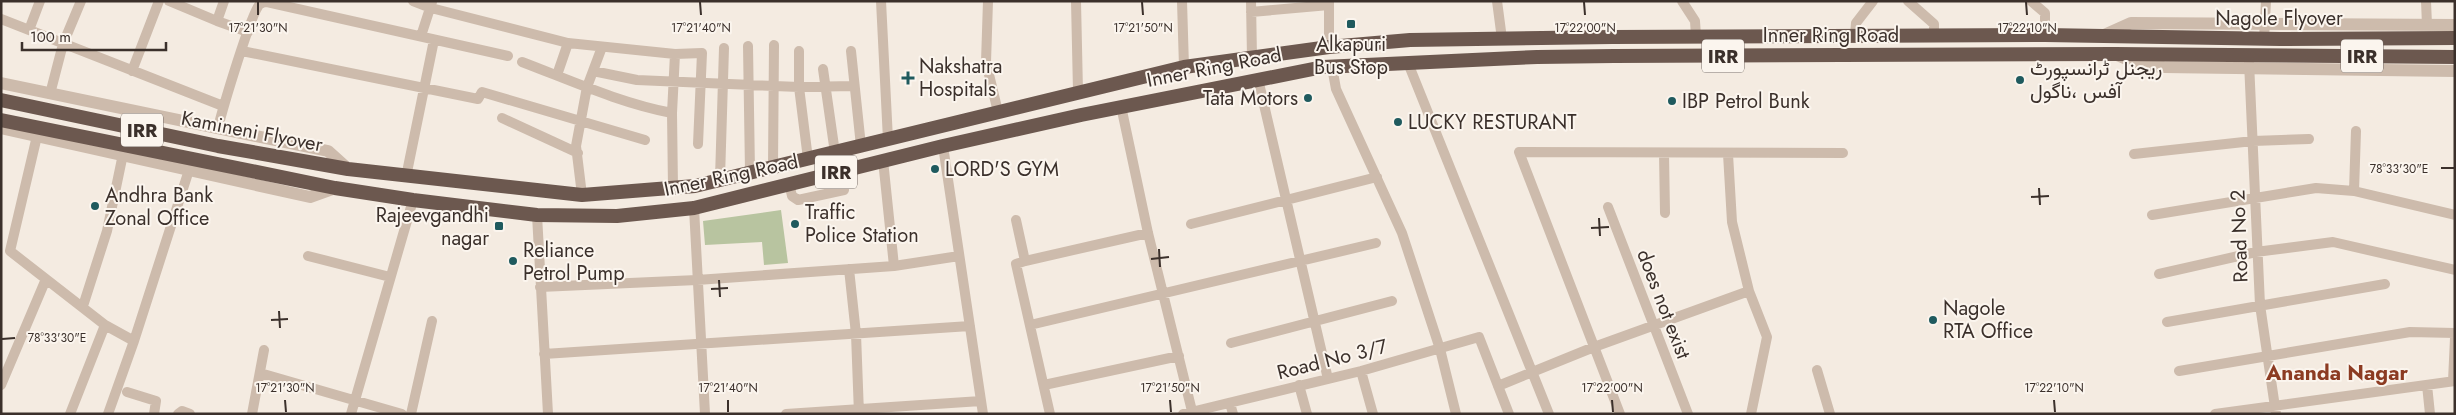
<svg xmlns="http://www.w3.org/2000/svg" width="2456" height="415" font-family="Jost,Vazirmatn,sans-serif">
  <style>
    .green { fill: #b8c4a0 }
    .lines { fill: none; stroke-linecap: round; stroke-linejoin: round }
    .minor { stroke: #cdbbac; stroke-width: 10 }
    .tertiary { stroke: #cdbbac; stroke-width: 12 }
    .trunk { stroke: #6c584f; stroke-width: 14 }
    .ticks { fill: none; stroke: #3b302b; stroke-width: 2 }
    .poi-dot { fill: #1f5a5e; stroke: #fbf5ee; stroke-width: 2 }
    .labels { text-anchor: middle; stroke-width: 4; stroke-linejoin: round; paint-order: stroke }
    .shield { fill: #fbf5ee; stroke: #756b66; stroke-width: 1 }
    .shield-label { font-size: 19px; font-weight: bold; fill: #3b302b }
    .street-label { font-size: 20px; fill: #3b302b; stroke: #fbf5ee }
    .poi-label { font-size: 20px; fill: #3b302b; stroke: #fbf5ee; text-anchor: start }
    .neighbourhood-label { font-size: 21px; font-weight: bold; fill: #8c3b22; stroke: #fbf5ee }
    .ticks-label { font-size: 12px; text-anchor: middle; fill: #3b302b; stroke: #fbf5ee; stroke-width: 4; stroke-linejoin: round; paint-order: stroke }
  </style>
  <rect width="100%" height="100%" fill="#f4ebe1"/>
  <!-- green -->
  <path class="green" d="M781 210 788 263 764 265 762 242 705 245 703 221Z"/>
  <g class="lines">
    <!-- minor -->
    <path class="minor" d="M169 1 217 21 248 32
      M413 1 431 8 568 43 675 54 702 53 698 144
      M881 1 888 140
      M988 1 986 62 998 112
      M1076 1 1078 92
      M1182 1 1184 67
      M1251 1 1252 58
      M1497 1 1502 39
      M1682 1 1695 21 1696 36
      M1908 1 1934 24V37
      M2031 1 2045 13V35
      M2426 1 2427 25
      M1251 12 1329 5
      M1 19 223 106
      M217 21 224 1
      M29 30 40 1
      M421 36 432 2
      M1855 36 1856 23 1873 1
      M2264 39 2266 1
      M748 46 750 172
      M1329 47V1
      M242 51 478 99 482 92 645 140
      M799 51V87L808 159
      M851 51 861 146
      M522 62C572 81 620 103 672 113
      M2249 62 2260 305 2276 414
      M1408 63 1549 414
      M1332 67 1336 89 1402 233 1440 349 1456 414
      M823 69 835 153
      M132 71 159 1
      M593 71 637 80 799 87 854 86
      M557 75 568 43
      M1258 79 1328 379
      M50 94 63 44 81 1
      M1121 106 1148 233 1192 411
      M502 118 578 153
      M218 128C222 111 251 12 260 4 262 3 265 2 267 2L508 56
      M37 136 10 251 105 325 134 341
      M943 146 983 414
      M1664 153 1665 213
      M1728 154 1732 222 1749 291 1767 337 1751 414
      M2134 154 2253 141 2309 139
      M883 160 894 266 959 256
      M773 166 774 45
      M406 177 434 40
      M720 178 724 48
      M789 183 792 196 798 200 844 190
      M673 188 672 113 675 54
      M2354 191 2356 131
      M582 195 576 146 587 87 602 47
      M1608 207 1688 414
      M694 208 705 414
      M537 215 548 414
      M2152 215 2316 188 2354 191 2455 215
      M1016 220 1025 261 1016 264 1050 414
      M1191 224 1377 177
      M308 256 390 277
      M1025 261 1148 233
      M849 269 856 334 859 414
      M2159 274 2256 252 2333 242 2455 270
      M540 287 697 280 894 266
      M83 306 107 231 123 154
      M2167 322 2385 284
      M1030 325 1376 243
      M1231 343 1392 301
      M544 354 970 326
      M1817 370 1830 414
      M1361 371 1373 414
      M2179 371 2410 332 2455 333
      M260 373 402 414
      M2453 381 2455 338
      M1 385 46 279
      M1044 385 1179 356
      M1299 385 1307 414
      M2427 385 2430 414
      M1498 386 1594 347 1749 291
      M127 392 156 401 154 414
      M1230 403 1233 414
      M70 414 105 325
      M108 414 134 341 189 170
      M178 414 182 411 190 414
      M252 414 264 350
      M351 414 413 200
      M411 414 432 321
      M786 414 981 401
      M1183 414 1361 371 1479 337 1509 414
      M1620 414 1519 152 1843 153
      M2215 414 2455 381"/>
    <!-- tertiary -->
    <path class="tertiary" d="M2102 36 2131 23 2455 25
      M2117 55 2141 65 2164 67 2455 71
      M1 83 328 151 348 169
      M1 128 310 197 335 188"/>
    <!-- trunk -->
    <path class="trunk" d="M1 100 218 146 348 169 582 195 695 186 1184 67 1329 47 1410 40 1612 37 2045 35 2280 39 2455 38
      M1 120 335 188 413 200 537 215 617 216 694 208 943 146 1081 115 1323 67 1537 57 1614 56 2115 54 2455 57"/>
  </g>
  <!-- ticks -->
  <path class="ticks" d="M258 2V15M700 2 701 15M1142 2 1143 15M1584 2 1585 15M2026 2 2027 15M2441 168H2454M2039 188 2040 205M2031 197 2049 196M1599 218 1600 236M1591 228 1609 227M1159 249 1160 267M1151 259 1169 257M719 280 720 297M711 289 728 288M279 311 280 328M271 320 288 319M2 339 15 338M285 400 286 412M728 400V412M1170 400 1171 412M1612 400 1613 412M2054 400 2055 412"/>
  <!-- markers -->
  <g class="poi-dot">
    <rect x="1346" y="19" width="10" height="10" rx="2.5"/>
    <path d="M905.5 70.5h5v5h5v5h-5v5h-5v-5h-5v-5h5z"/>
    <circle cx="2020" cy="80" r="5"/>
    <circle cx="1308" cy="98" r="5"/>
    <circle cx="1672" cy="101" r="5"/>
    <circle cx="1398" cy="122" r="5"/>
    <circle cx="935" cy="169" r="5"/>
    <circle cx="95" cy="206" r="5"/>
    <circle cx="795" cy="224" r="5"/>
    <rect x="494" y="221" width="10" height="10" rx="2.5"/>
    <circle cx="513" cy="261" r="5"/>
    <circle cx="1933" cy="320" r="5"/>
  </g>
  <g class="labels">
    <!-- shield labels -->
    <g class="shield">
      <rect x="1702" y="39.5" width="42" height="33" rx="4"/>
      <rect x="2341" y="39.5" width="42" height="33" rx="4"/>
      <rect x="121" y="113.5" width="42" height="33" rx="4"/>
      <rect x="815" y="155.5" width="42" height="33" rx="4"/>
    </g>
    <g class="shield-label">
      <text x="1723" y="63">IRR</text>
      <text x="2362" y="63">IRR</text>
      <text x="142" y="137">IRR</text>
      <text x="836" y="179">IRR</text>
    </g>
    <!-- street labels -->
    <g class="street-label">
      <text x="2279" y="25">Nagole Flyover</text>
      <text x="1831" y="42">Inner Ring Road</text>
      <text transform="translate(1214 67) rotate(-11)" y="7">Inner Ring Road</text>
      <text transform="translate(252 131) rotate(11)" y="7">Kamineni Flyover</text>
      <text transform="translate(731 175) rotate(-12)" y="7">Inner Ring Road</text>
      <text transform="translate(2239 236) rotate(-92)" y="7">Road No 2</text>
      <text transform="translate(1664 304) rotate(69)" y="7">does not exist</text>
      <text transform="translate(1332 359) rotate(-14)" y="7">Road No 3/7</text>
    </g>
    <!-- poi labels -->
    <g class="poi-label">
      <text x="1351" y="51" text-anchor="middle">Alkapuri<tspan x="1351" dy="23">Bus Stop</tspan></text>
      <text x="919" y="73">Nakshatra<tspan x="919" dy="23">Hospitals</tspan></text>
      <text x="2030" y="75">ریجنل ٹرانسپورٹ<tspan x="2030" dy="23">آفس ،ناگول</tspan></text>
      <text x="1298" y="105" text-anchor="end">Tata Motors</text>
      <text x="1682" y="108">IBP Petrol Bunk</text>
      <text x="1408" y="129">LUCKY RESTURANT</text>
      <text x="945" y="176">LORD'S GYM</text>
      <text x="105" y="202">Andhra Bank<tspan x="105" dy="23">Zonal Office</tspan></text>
      <text x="805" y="219">Traffic<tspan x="805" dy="23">Police Station</tspan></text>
      <text x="489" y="222" text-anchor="end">Rajeevgandhi<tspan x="489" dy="23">nagar</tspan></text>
      <text x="523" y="257">Reliance<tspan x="523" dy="23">Petrol Pump</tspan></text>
      <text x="1943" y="315">Nagole<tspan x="1943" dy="23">RTA Office</tspan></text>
    </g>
    <!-- neighbourhood labels -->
    <g class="neighbourhood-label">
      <text x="2337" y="380">Ananda Nagar</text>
    </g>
  </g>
  <g class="ticks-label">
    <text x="1585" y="32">17°22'00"N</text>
    <text x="258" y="32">17°21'30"N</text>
    <text x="701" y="32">17°21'40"N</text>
    <text x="1143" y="32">17°21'50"N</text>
    <text x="2027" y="32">17°22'10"N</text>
    <text x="2399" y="173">78°33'30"E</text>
    <text x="57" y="342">78°33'30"E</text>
    <text x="285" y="392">17°21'30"N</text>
    <text x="728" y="392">17°21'40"N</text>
    <text x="1170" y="392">17°21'50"N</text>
    <text x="1612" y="392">17°22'00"N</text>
    <text x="2054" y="392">17°22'10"N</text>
  </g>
  <!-- border -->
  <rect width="2456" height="415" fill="none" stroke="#3b302b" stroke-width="5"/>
  <!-- scale -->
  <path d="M22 42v8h144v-8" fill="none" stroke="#3b302b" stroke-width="2.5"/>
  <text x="30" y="42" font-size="15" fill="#3b302b" stroke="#fbf5ee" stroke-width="4" paint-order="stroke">100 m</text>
</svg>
